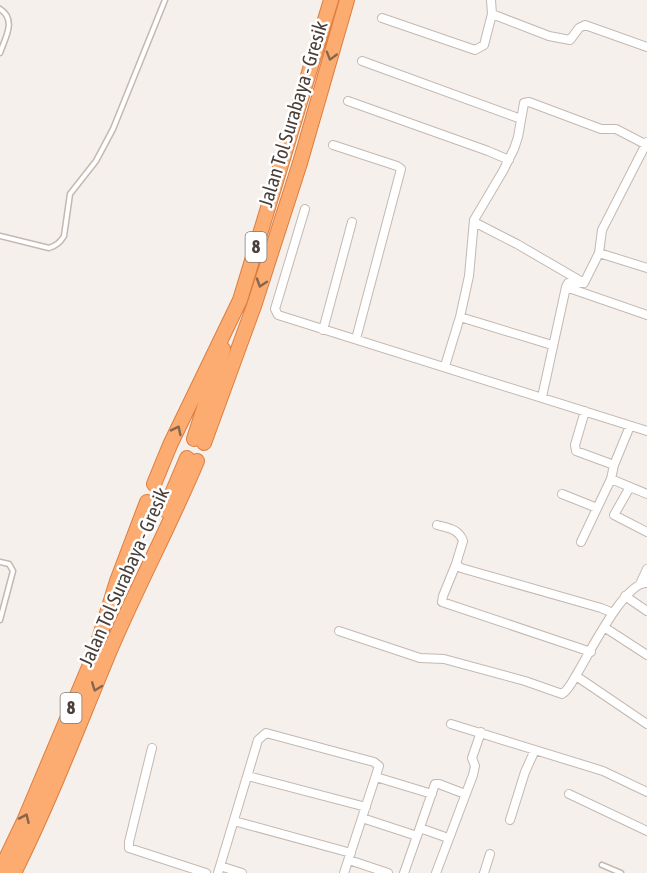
<svg xmlns="http://www.w3.org/2000/svg" width="647" height="873" font-family="'Asap Condensed',sans-serif">
  <style>
    .lines { fill: none; stroke-linecap: round; stroke-linejoin: round }
    .service-casing { stroke: #c4b8b1; stroke-width: 7 }
    .minor-casing { stroke: #c4b8b1; stroke-width: 10 }
    .motorway-casing { stroke: #dd7d3e; stroke-width: 16 }
    .service { stroke: #fff; stroke-width: 4 }
    .minor { stroke: #fff; stroke-width: 8 }
    .motorway { stroke: #fcac70; stroke-width: 14 }
    .oneway { stroke: #88654c }
    .labels { text-anchor: middle; stroke-width: 5; stroke-linejoin: round; paint-order: stroke }
    .shield { fill: #fff; stroke: #807974; stroke-width: 1.5 }
    .shield-label { font-size: 18px; font-weight: bold; fill: #4a3f39 }
    .street-label { font-size: 20px; fill: #4a3f39; stroke: #fff }
  </style>
  <rect width="100%" height="100%" fill="#f5f0eb"/>
  <g class="lines">
    <defs>
      <path id="service" d="M0 9C17 20 5 38 0 53
        M0 236 49 248C56 246 60 243 64 236L70 194 96 161 113 129 165 0
        M0 562 9 564 13 571 0 620
        M602 865 621 873"/>
      <path id="minor" d="M491 0 492 14 549 36 570 40 579 28 585 25 647 47
        M382 18 475 50 484 45 492 14
        M362 61 521 119
        M348 101 488 151 509 160
        M333 145 397 166 401 169 356 339
        M305 209 275 309 278 315 647 431
        M474 222 517 244 584 283
        M599 253 647 268
        M582 283H568L566 287 647 315
        M584 283 599 253 602 230 647 142
        M460 317 552 345
        M323 330 352 222
        M445 366 460 317 469 276 474 220 503 171 514 149 518 137 524 103 529 102 601 129H616L645 144
        M542 397 566 287
        M585 411 575 445 576 451 614 465
        M611 479 647 494
        M630 487 614 515 647 532
        M562 494 597 508
        M437 525C448 528 459 529 463 541L456 564 461 568 601 608 613 613
        M581 542 611 479 614 465 630 426
        M456 564 443 596 442 602 591 652
        M640 584 647 569
        M625 596 647 611
        M604 627 647 655
        M339 631 420 658 444 659 525 681 562 694C569 690 573 680 578 672 589 654 625 581 647 583
        M576 676 647 724
        M451 724 603 771 647 792
        M152 748 129 842V848L206 873
        M248 776 366 807
        M376 777 432 794
        M569 794 647 831
        M362 818 417 836 435 784H439L465 794
        M510 820 525 772 535 750
        M234 821 351 853
        M420 828 448 838
        M349 860 388 873
        M220 866 242 873
        M218 873 258 740 266 733 374 762 379 766 344 873
        M404 873 417 836
        M436 873 473 775 475 766 472 758 481 732
        M484 873 490 854"/>
      <path id="motorway" d="M194 439 223 349
        M204 443 254 306 300 163 347 0
        M154 484 170 445 240 300 331 0
        M165 510 187 458
        M0 871 24 821 94 655 117 581 147 502
        M14 873C49 803 76 732 106 660 134 592 169 528 197 461"/>
    </defs>
    <!-- service casing -->
    <use href="#service" class="service-casing"/>
    <!-- minor casing -->
    <use href="#minor" class="minor-casing"/>
    <!-- motorway casing -->
    <use href="#motorway" class="motorway-casing"/>
    <!-- service -->
    <use href="#service" class="service"/>
    <!-- minor -->
    <use href="#minor" class="minor"/>
    <!-- motorway -->
    <use href="#motorway" class="motorway"/>
  </g>
  <!-- one-way arrows -->
  <defs><path id="oneway-chevron" d="M-2-3.5L2.5 0L-2 3.5" fill="none" stroke-width="1.6" stroke-linecap="round" stroke-linejoin="round" transform="scale(1.5)"/></defs>
  <g class="oneway">
    <use href="#oneway-chevron" transform="translate(331 56) rotate(106)"/>
    <use href="#oneway-chevron" transform="translate(261 283) rotate(108)"/>
    <use href="#oneway-chevron" transform="translate(177 430) rotate(-64)"/>
    <use href="#oneway-chevron" transform="translate(96 687) rotate(111)"/>
    <use href="#oneway-chevron" transform="translate(25 818) rotate(-66)"/>
  </g>
  <g class="labels">
    <!-- shield labels -->
    <g class="shield">
      <rect x="245.5" y="232" width="21" height="30" rx="4.5"/>
      <rect x="60.5" y="693" width="21" height="30" rx="4.5"/>
    </g>
    <g class="shield-label">
      <text x="256" y="253">8</text>
      <text x="71" y="714">8</text>
    </g>
    <!-- street labels -->
    <g class="street-label">
      <text transform="translate(293 114) rotate(-73)" y="7">Jalan Tol Surabaya - Gresik</text>
      <text transform="translate(124 577) rotate(-66)" y="7">Jalan Tol Surabaya - Gresik</text>
    </g>
  </g>
</svg>
